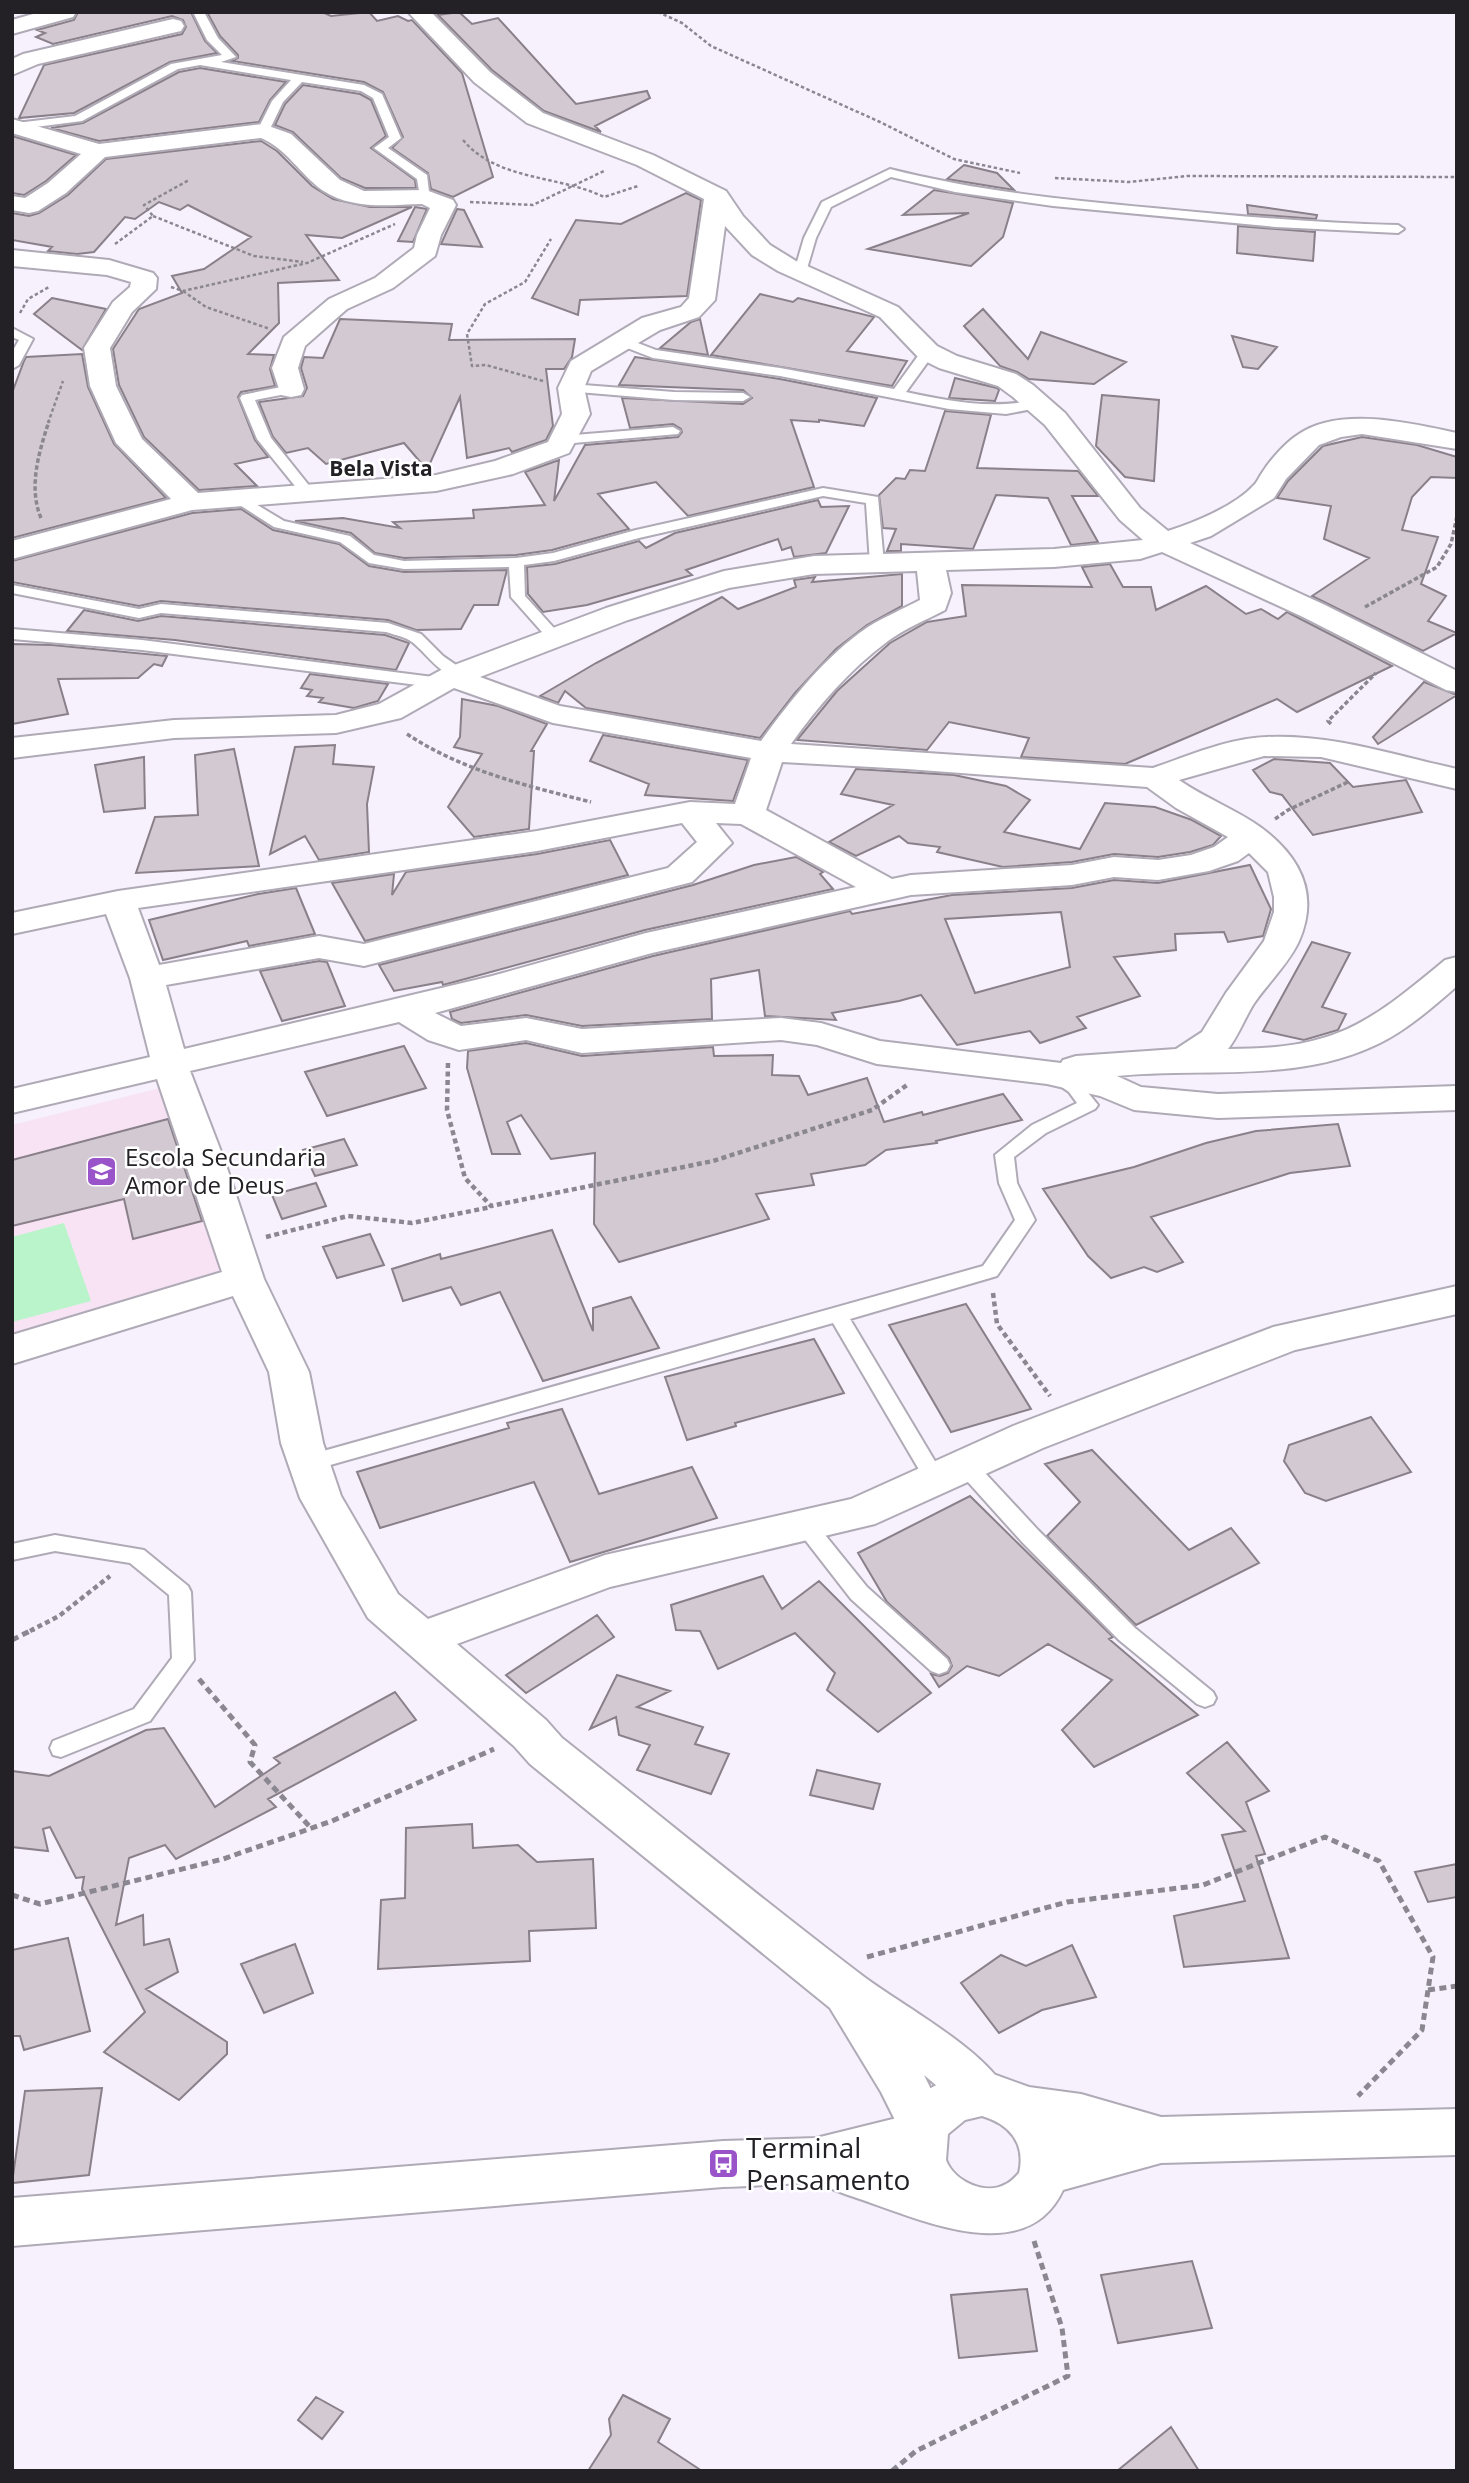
<svg xmlns="http://www.w3.org/2000/svg" width="1469" height="2483" font-family="'Open Sans',sans-serif">
  <style>
    .education { fill: #f7e3f4 }
    .green { fill: #baf4ca }
    .building { fill: #d3c9d3; stroke: #898089; stroke-width: 2; fill-rule: evenodd }
    .lines { fill: none; stroke-linecap: round; stroke-linejoin: round }
    .service-casing { stroke: #afaab6; stroke-width: 4 }
    .minor-casing { stroke: #afaab6; stroke-width: 4 }
    .tertiary-casing { stroke: #afaab6; stroke-width: 4 }
    .path-far3 { stroke: #8b8790; stroke-width: 2.5; stroke-dasharray: 3.5 2.5; stroke-linecap: butt }
    .path-far2 { stroke: #8b8790; stroke-width: 3.5; stroke-dasharray: 4.5 2.5; stroke-linecap: butt }
    .path-far1 { stroke: #8b8790; stroke-width: 4.5; stroke-dasharray: 5 3.5; stroke-linecap: butt }
    .path { stroke: #8b8790; stroke-width: 5; stroke-dasharray: 7 4.5; stroke-linecap: butt }
    .service { fill: #fff; fill-rule: evenodd }
    .minor { fill: #fff; fill-rule: evenodd }
    .tertiary { fill: #fff; fill-rule: evenodd }
    .labels { text-anchor: middle; stroke-width: 5; stroke-linejoin: round; paint-order: stroke }
    .far-neighbourhood-label { font-size: 21px; font-weight: bold; fill: #232126; stroke: #fff }
    .poi-label { font-size: 24px; fill: #232126; stroke: #fff; text-anchor: start }
    .near-poi-label { font-size: 28px; fill: #232126; stroke: #fff; text-anchor: start }
  </style>
  <rect width="100%" height="100%" fill="#f7f1fe"/>
  <!-- education -->
  <path class="education" d="M164 1087 222 1270 12 1334V1125Z"/>
  <!-- green -->
  <path class="green" d="M64 1223 91 1301 12 1322V1237Z"/>
  <!-- building -->
  <path class="building" d="M78 12H191L205 41 217 53 170 62 74 113 19 118 44 65 182 34 186 27 183 20 172 16 53 44 36 37 45 33 37 30 74 20Z
    M207 12H322L331 16 369 12 377 21 398 16 408 21 412 20 462 73 493 177 453 197 431 189 428 173 392 148 403 137 383 92 364 82 232 61 238 58V55L220 36Z
    M459 12 472 24 498 18 576 104 647 91 650 98 595 126 601 132 544 111 492 70 438 15Z
    M200 68 286 82 270 100 259 122 99 141 51 128 83 123 179 72Z
    M303 85 360 94 371 100 386 136 371 148 415 180 416 188H365L341 178 293 132 275 125 285 104Z
    M12 136 76 155 46 181 24 195 12 193Z
    M261 141 277 151 312 186 333 199 370 207H412L342 238 306 235 339 280 278 283 279 323 248 354 274 355 270 369 275 386 241 392 238 397 255 440 268 457 235 464 257 486 199 490 144 437 119 385 113 349 139 309 182 293 172 276 204 269 251 237 188 205 180 210 159 202 135 219 125 217 94 252 77 254 48 251 52 247 12 240V213L29 216 39 213 68 195 106 159Z
    M964 165 997 173 1014 190 947 179Z
    M934 190 1013 203 1003 237 971 266 868 249 969 213 903 215Z
    M686 193 701 200 687 296 580 300 578 315 532 298 576 220 621 224Z
    M1247 205 1317 215 1316 219 1248 214Z
    M415 207 427 209 413 242 398 241Z
    M457 209 464 210 482 247 441 244Z
    M1238 226 1315 232 1313 261 1237 253Z
    M760 294 793 302 798 298 874 317 847 351 907 361 892 386 711 355Z
    M52 298 106 309 82 350 34 314Z
    M983 309 1028 359 1041 332 1126 362 1094 384 1029 379 1017 372 1000 366 964 326Z
    M340 319 452 324 449 340 575 339 572 357 564 369H546L553 426 546 440 512 452 509 448 467 458 460 397 427 470 404 443 326 464 308 448 286 453 273 437 259 402 303 396 307 388 301 368 304 357 323 358Z
    M700 319 708 355 660 348 691 322Z
    M1232 336 1277 347 1258 369 1243 367Z
    M82 354 88 387 114 444 166 498 12 538V393L24 361 26 357Z
    M635 357 780 379 877 398 864 426 819 420V422L791 420 814 487 688 516 656 482 598 494 629 529 552 550 516 555 404 558 375 553 351 533 295 521 343 518 400 528 393 522 474 518 473 510 545 505 525 472 559 460 554 501 585 445 678 437 682 432 681 429 673 424 630 428 622 398 743 404 752 398 743 390 619 385Z
    M955 378 997 388 999 390 995 401 949 398Z
    M1102 395 1159 400 1154 481 1125 477 1096 446Z
    M945 411 991 415 977 468 1078 471 1098 496H1072L1098 542 1071 545 1048 498 996 495 973 549 901 544V551H887L896 529 883 528 879 495 896 478 905 479 910 470 925 471Z
    M1362 437 1417 445 1457 457V478L1431 477 1412 497 1402 530 1438 537 1421 584 1446 596 1428 621 1457 633 1423 651 1312 596 1369 558 1324 539 1331 506 1277 498 1288 481 1323 446Z
    M818 500 821 507 849 506 826 553 794 557 791 547 782 550 778 539 686 570 692 575 587 605 543 612 528 594 527 567 555 564 639 541 646 548 675 533Z
    M241 509 273 530 339 544 369 566 404 572 507 570 498 605H474L461 629 416 630 388 620 161 601 139 606 12 582V561L192 513Z
    M1110 564 1123 587H1151L1156 610 1206 586 1246 614 1261 609 1278 619 1287 612 1392 666 1297 712 1277 699 1125 764 1021 757 1029 738 949 722 927 750 797 740 837 691 890 643 927 622 966 616 962 585 1092 587 1082 567Z
    M902 574V606L867 625 836 649 795 693 760 738 586 708 565 691 558 703 540 696 596 663 722 597 738 609 796 587 794 580 815 577 812 582Z
    M84 610 138 621 161 616 385 635 409 643 396 670 175 640 67 631Z
    M12 644 52 645 167 656 162 666 154 664 138 678 58 679 68 714 12 724Z
    M310 674 388 684 378 701 354 708 319 702 323 698 307 696 312 690 301 688Z
    M1424 682 1457 695 1378 744 1373 737Z
    M462 699 498 706 547 724 531 751H534L529 829 474 837 448 807 482 754 454 747 460 737Z
    M603 735 748 760 733 801 645 795 649 784 590 761Z
    M335 745 333 764 374 767 367 804 369 852 319 860 305 836 270 854 295 747Z
    M234 749 259 866 136 873 155 817 198 815 195 755Z
    M144 757 145 808 104 812 95 765Z
    M1274 759 1330 763 1353 787 1406 780 1422 812 1313 835 1282 795 1270 792 1253 770Z
    M856 769 954 775 1006 786 1030 800 1004 832 1080 849 1105 803 1155 807 1192 820 1221 836 1213 845 1190 852 1158 857 1114 854 1072 862 1003 867 937 852 940 847 908 843 899 836 856 856 829 842 893 805 841 794Z
    M610 840 628 875 365 941 332 883 394 874 392 895 406 872 537 854Z
    M796 857 823 872 820 874 833 889 645 930 443 985 442 982 394 991 379 965 693 885 754 865Z
    M1250 865 1271 909 1263 936 1228 942 1224 932 1175 934 1176 950 1114 957 1140 996 1077 1017 1086 1028 1040 1043 1030 1031 957 1045 921 995 899 1001 832 1013 836 1020 765 1016 759 970 711 979 712 1019 582 1026 526 1015 461 1023 452 1019 450 1012 653 956 850 911 852 914 952 895 1072 888 1114 880 1158 883ZM1061 912 1070 967 975 993 945 919Z
    M296 888 315 934 249 946 247 941 163 960 149 920 258 894Z
    M1312 942 1350 953 1322 1007 1346 1014 1338 1030 1304 1040 1263 1031Z
    M319 961 327 962 345 1006 282 1021 260 971Z
    M526 1043 582 1056 713 1047 714 1056 773 1055 772 1075 799 1076 808 1095 867 1078 884 1122 922 1112 923 1115 1003 1094 1022 1120 936 1141 937 1143 886 1150 865 1165 811 1174 814 1185 756 1194 769 1219 619 1262 594 1224 595 1153 551 1159 521 1115 507 1122 520 1154H492L467 1068 468 1051Z
    M404 1046 426 1088 327 1116 305 1072Z
    M168 1119 202 1221 133 1239 124 1199 12 1226V1160Z
    M1338 1124 1350 1166 1290 1173 1151 1217 1183 1262 1157 1272 1144 1267 1111 1278 1088 1256 1043 1189 1134 1167 1206 1143 1256 1131Z
    M344 1139 357 1165 315 1176 303 1150Z
    M316 1183 326 1206 282 1219 272 1195Z
    M552 1230 593 1331V1308L631 1297 659 1348 543 1381 500 1292 461 1305 451 1287 403 1301 392 1269 440 1254 441 1259Z
    M370 1234 384 1265 337 1278 323 1247Z
    M966 1304 1031 1409 951 1432 889 1325Z
    M814 1339 844 1393 735 1423 736 1426 687 1440 665 1377Z
    M562 1409 599 1494 692 1467 717 1518 570 1562 534 1482 380 1528 357 1472 509 1428 507 1423Z
    M1371 1417 1411 1472 1326 1501 1305 1493 1284 1461 1289 1445Z
    M1092 1450 1189 1550 1231 1528 1259 1563 1136 1625 1047 1536 1080 1502 1045 1464Z
    M970 1496 1113 1637 1109 1639 1198 1715 1094 1767 1062 1730 1112 1680 1048 1644 999 1676 967 1666 939 1687 931 1674 940 1676 948 1673 952 1666 949 1658 887 1602 858 1553Z
    M763 1576 782 1609 819 1581 931 1693 878 1732 827 1690 835 1673 795 1633 718 1669 700 1631 676 1630 671 1605Z
    M597 1615 614 1637 526 1693 506 1675Z
    M617 1675 670 1691 637 1707 703 1727 695 1744 729 1754 711 1794 637 1770 650 1745 619 1735 616 1717 590 1729Z
    M395 1692 416 1720 268 1799 276 1807 176 1859 165 1845 129 1858 116 1925 143 1915 144 1945 169 1939 178 1972 146 1989 227 2042V2054L179 2100 104 2052 145 2012 82 1889 84 1877 76 1878 50 1827 43 1829 48 1851 12 1847V1771L49 1776 146 1730 164 1728 215 1807 280 1763 274 1758Z
    M1227 1742 1269 1791 1246 1802 1265 1854 1256 1856 1289 1958 1184 1967 1174 1916 1245 1901 1222 1835 1245 1831 1187 1773Z
    M817 1770 880 1784 873 1809 810 1795Z
    M472 1824 473 1848 518 1845 537 1862 593 1859 596 1928 529 1931 530 1961 378 1969 381 1900 405 1898 406 1828Z
    M1457 1864V1897L1428 1902 1415 1872Z
    M68 1938 90 2031 24 2050 20 2036H12V1950Z
    M295 1944 313 1993 264 2013 241 1964Z
    M1072 1945 1096 1997 1042 2010 999 2033 961 1983 1001 1955 1026 1966Z
    M102 2088 89 2175 12 2183 25 2091Z
    M1192 2261 1212 2328 1118 2343 1101 2275Z
    M1027 2289 1037 2351 959 2358 951 2295Z
    M623 2395 670 2419 658 2442 702 2471H588L611 2435 609 2419Z
    M316 2397 343 2412 322 2439 298 2420Z
    M1171 2427 1199 2471H1117Z"/>
  <g class="lines">
    <defs>
      <path id="service" d="M193 12H204L218 38 236 57 221 62 364 85 382 94 401 138 388 148 427 175 430 200 420 197 417 179 374 148 389 137 373 98 361 91 302 82 283 102 269 131 263 135 257 131 272 101 291 80 200 65 178 69 82 121 12 130V124L16 123 75 116 171 64 222 55 207 40Z
        M890 169C977 191 1064 200 1153 208 1235 216 1316 223 1398 225L1404 229 1398 233 1276 227 1053 206 955 192 891 177 831 207 816 238 806 272 800 276 796 275 794 272 804 238 822 202Z
        M12 328 33 339 19 365 12 369V352L19 340 12 337Z
        M622 337 656 350 780 368 894 389 923 349 928 348 935 352 906 392C952 402 990 409 1038 400L1045 404 1043 407 1006 414 949 409 780 376 653 358 617 344V338Z
        M571 384 674 392 743 393 750 397 743 401 674 400 566 391V385Z
        M291 385 296 386V392L255 400 271 438 315 493 308 497 303 496 257 439 240 398 242 395Z
        M673 427 680 431 678 434 562 444 555 440 562 436Z
        M823 488 878 497 884 564 882 567H872L870 564 866 503 823 496 639 538 554 561 524 565 525 596 563 638 555 643 550 641 511 597 509 567 404 569 369 563 340 542 274 527 232 500 239 496 244 497 284 521 350 536 374 555 404 561 516 558 553 553 636 530Z
        M12 585 139 609 161 604 388 623 421 634 443 656 469 674 466 677C445 683 427 653 412 642 406 637 395 635 386 632L161 613 139 618 12 593Z
        M12 629 142 640 441 678 449 683 441 688 142 650 12 639Z
        M1058 1072 1081 1084 1098 1105 1095 1109 1046 1133 1014 1157 1017 1183 1035 1220 997 1276 850 1319 942 1473 945 1479 942 1485 935 1487 928 1485 833 1323 309 1471 302 1468 299 1463 302 1458 309 1455 983 1266 1015 1220 999 1183 995 1155 1032 1125 1077 1103 1069 1092 1049 1078Z
        M966 1458 973 1460 1038 1530 1135 1628 1213 1692 1216 1698 1213 1704 1205 1707 1197 1704 1119 1640 1022 1542 959 1472 956 1466 959 1460Z
        M806 1518 813 1520 867 1587 947 1659 950 1665 947 1671 939 1674 931 1671 851 1599 799 1532 795 1526 799 1520Z
        M55 1535 144 1550 188 1586 191 1592 194 1660 150 1721 61 1757 53 1755 50 1748 53 1741 134 1709 172 1658 169 1595 130 1563 55 1551 12 1560V1544Z"/>
      <path id="minor" d="M40 12H76L73 17 12 34V20Z
        M408 12H431L490 72 543 113 653 155 726 191 743 216 770 245 796 261 898 307 937 346 957 356 1016 374 1033 385 1065 413 1140 508 1168 531C1193 523 1235 506 1253 486 1257 483 1259 477 1262 473 1270 460 1286 442 1299 434 1339 406 1412 423 1457 433V449L1362 434 1341 437 1319 445 1286 479 1274 498 1211 536 1190 543 1325 605 1457 671V692L1446 690 1303 617 1162 552 1140 559 1054 567 946 570 951 593 945 610C926 620 904 629 888 641 850 669 818 706 791 744L1153 768C1188 756 1229 738 1267 737 1331 734 1394 755 1457 769V789L1321 757 1264 756 1179 780C1206 799 1238 810 1263 829 1301 858 1319 895 1299 941 1289 963 1269 982 1255 1002 1245 1017 1239 1035 1228 1049 1334 1049 1366 1026 1445 960L1457 957V986C1433 1007 1408 1029 1380 1043 1298 1084 1205 1067 1117 1076L1141 1087 1218 1094 1457 1086V1110L1218 1118 1134 1110 1100 1096 1047 1084 877 1064 817 1045 781 1040 582 1053 526 1040 459 1050 428 1040 399 1022 190 1071 225 1162 264 1279 309 1372 323 1443 341 1496 398 1594 428 1619 605 1555 851 1499 1013 1426 1273 1327 1457 1286V1314L1295 1350 1043 1448 875 1524 610 1587 457 1644 546 1720 562 1738C661 1816 759 1897 859 1973 899 2004 987 2050 1007 2093L1000 2109 982 2116 964 2109 924 2075 949 2126 942 2142 924 2149 906 2142 881 2092 830 2008 530 1764 514 1746 368 1618 300 1498 281 1443 269 1372 233 1296 12 1364V1335L222 1272 157 1079 12 1113V1089L150 1057 130 978 106 914 12 934V913L118 891 537 831 690 802 735 804 751 758 553 723 454 688 401 718 336 733 174 738 12 758V738L174 720 336 715 379 704 441 670 606 608 724 571 814 556 1054 549 1143 540 1120 520 1045 425 1013 397 998 386 939 368 919 358 880 317 778 271 752 255 725 226 715 300 699 317 660 330 591 371 584 388 590 414 569 453 513 474 436 491 192 510 12 559V541L171 499 116 443 90 386 84 348 113 302 130 287 131 282 107 275 12 266V250L109 260 153 273 157 278 156 289 132 312 110 348 116 386 142 439 198 493 436 475 495 461 548 442 562 414 558 388 571 361 642 318 681 307 689 298 704 199 637 165 527 123 474 82ZM917 571 920 600C903 609 884 617 868 627 825 656 791 700 761 741L560 706 480 677 628 620 729 588 814 574ZM782 762 907 769 1147 787 1176 808 1228 837 1214 847 1191 855 1158 860 1114 857 1072 865 911 875 892 879 766 810ZM682 823 697 842 668 868 364 944 319 936 159 965 138 908 537 851ZM716 823 741 824 856 887 646 933 492 976 184 1049 166 985 319 958 364 966 692 882 732 843ZM1249 853 1268 872 1274 897V912L1264 941 1226 993 1202 1032 1176 1049 1076 1056 1063 1060 1061 1063 880 1041 821 1023 781 1018 582 1029 526 1018 461 1026 435 1013 652 953 911 895 1072 885 1114 877 1158 880 1209 871 1238 861Z
        M173 19 181 21 184 26 181 31 38 64 12 75V59L23 54Z
        M12 119 99 144 263 124 291 134 340 180 364 191 426 190 453 200 456 205 441 235 435 256 393 288 347 309 305 346 298 368 304 389 301 395 291 397 281 395 272 368 284 337 329 299 375 278 414 248 417 235 430 208 422 204C388 205 352 210 322 190 300 174 287 149 261 138L105 157 66 193 38 211 29 213 12 210V196L25 198 48 183 81 154 12 133Z"/>
      <path id="tertiary" d="M982 2070 1029 2087 1081 2094 1161 2117 1457 2109V2155L1161 2163 1063 2190C1025 2272 913 2216 851 2196 839 2192 826 2186 815 2184 785 2182 753 2187 723 2187L12 2246V2198L723 2141 816 2138 905 2116C920 2085 950 2079 982 2070ZM982 2116C1010 2124 1026 2144 1019 2173 1015 2177 1011 2182 1006 2184 985 2196 954 2181 946 2160L948 2134 965 2120Z"/>
    </defs>
    <!-- service casing -->
    <use href="#service" class="service-casing"/>
    <!-- minor casing -->
    <use href="#minor" class="minor-casing"/>
    <!-- tertiary casing -->
    <use href="#tertiary" class="tertiary-casing"/>
    <!-- path-far3 -->
    <path class="path-far3" d="M658 12 682 23 711 46 880 122 954 159 1020 173
      M463 140C497 181 559 175 604 197L638 186
      M1055 178 1129 182 1187 176 1457 177
      M470 202 533 205 604 171
      M153 216 254 256 303 262
      M115 244 153 216 144 205 189 180
      M171 287 183 291 307 263 395 224
      M183 291 206 307 270 329
      M20 313 28 299 49 287
      M543 381 486 365 472 366 467 334 485 304 525 282 551 239
      M48 423 63 381"/>
    <!-- path-far2 -->
    <path class="path-far2" d="M41 518C28 487 39 452 49 421
      M1365 607 1437 567 1451 544 1457 516
      M1331 724 1328 721 1376 673
      M407 734C463 771 527 786 591 802
      M1275 819 1288 810 1348 782"/>
    <!-- path-far1 -->
    <path class="path-far1" d="M448 1063 447 1110 465 1178 491 1206 713 1161 872 1110 907 1085
      M266 1237 348 1216 412 1223 491 1207
      M993 1293 997 1324 1050 1396
      M30 1631 59 1616 110 1576"/>
    <!-- path -->
    <path class="path" d="M12 1640 34 1629
      M199 1679 255 1745 250 1762 311 1828
      M12 1895 40 1904 223 1859 332 1821 494 1749
      M867 1957 1067 1902 1203 1885 1325 1837 1379 1861 1433 1957 1422 2030 1358 2096
      M1428 1990 1457 1986
      M892 2471 916 2451 1068 2376 1062 2328 1034 2241"/>
    <!-- service -->
    <use href="#service" class="service"/>
    <!-- minor -->
    <use href="#minor" class="minor"/>
    <!-- tertiary -->
    <use href="#tertiary" class="tertiary"/>
  </g>
  <!-- icons -->
  <defs>
    <symbol id="school-square" viewBox="-11 -11 22 22"><rect x="-9" y="-9" width="18" height="18" rx="4" fill="#9954c9" stroke="#fff"/><path d="M0-5L7-2L0 1L-7-2ZM-4 1L0 2.5L4 1V4Q0 6-4 4Z" fill="#fff"/></symbol>
    <symbol id="bus-square" viewBox="-11 -11 22 22"><rect x="-9" y="-9" width="18" height="18" rx="4" fill="#9954c9" stroke="#fff"/><path d="M-5-6H5V4H4V6H2V4H-2V6H-4V4H-5ZM-3.5-4V0h7V-4ZM-3.5 1.2v1.5H-2V1.2ZM2 1.2v1.5H3.5V1.2Z" fill="#fff"/></symbol>
  </defs>
  <g fill-rule="evenodd">
    <use href="#school-square" x="84" y="1154" width="35" height="35"/>
    <use href="#bus-square" x="706" y="2146" width="35" height="35"/>
  </g>
  <g class="labels">
    <!-- far-neighbourhood labels -->
    <g class="far-neighbourhood-label">
      <text x="381" y="476">Bela Vista</text>
    </g>
    <!-- poi labels -->
    <g class="poi-label">
      <text x="125" y="1166">Escola Secundaria<tspan x="125" dy="28">Amor de Deus</tspan></text>
    </g>
    <!-- near-poi labels -->
    <g class="near-poi-label">
      <text x="746" y="2158">Terminal<tspan x="746" dy="32">Pensamento</tspan></text>
    </g>
  </g>
  <!-- border -->
  <rect width="1469" height="2483" fill="none" stroke="#232126" stroke-width="28"/>
</svg>
